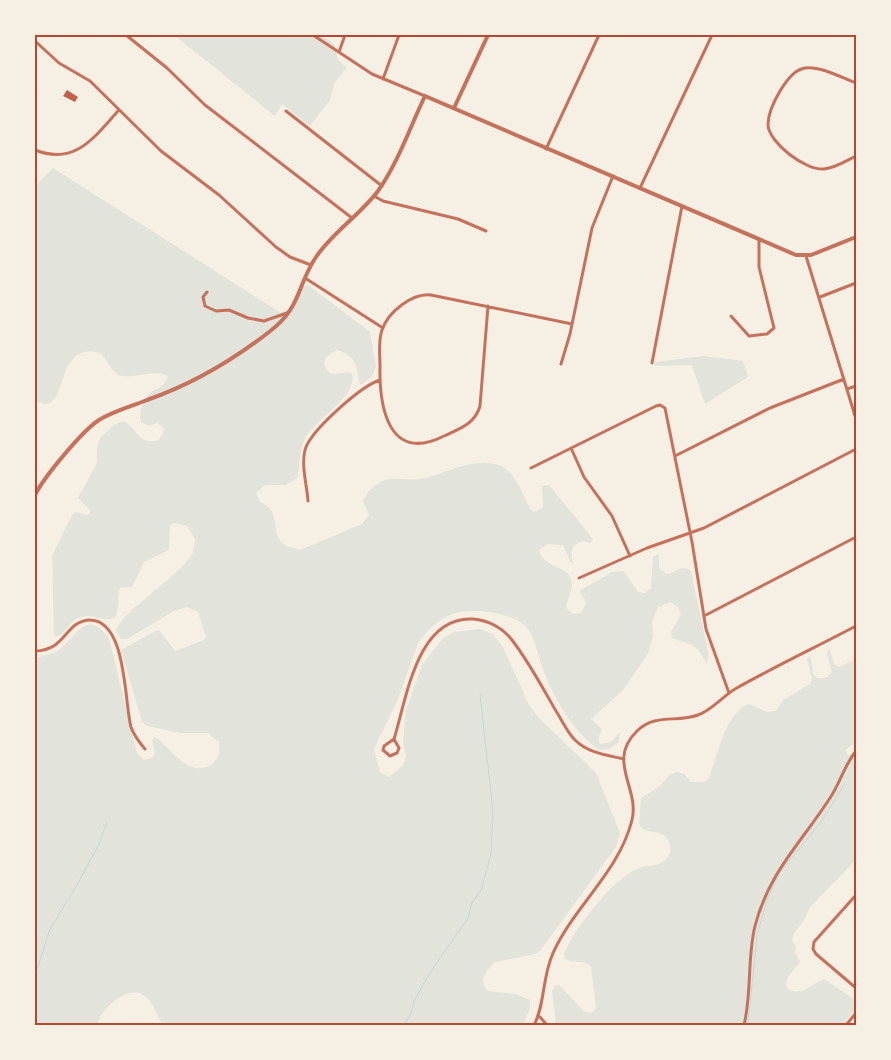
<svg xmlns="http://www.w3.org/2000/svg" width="891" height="1060" font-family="'Archivo Narrow',sans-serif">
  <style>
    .green { fill: #e2e4dc }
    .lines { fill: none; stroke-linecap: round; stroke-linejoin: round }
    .stream { stroke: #c9d6d2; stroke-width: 1 }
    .building { fill: #bf614a }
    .minor { stroke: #c5725c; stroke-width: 3 }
    .tertiary { stroke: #c5725c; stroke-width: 4 }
    .neatline { fill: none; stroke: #b5482f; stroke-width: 2 }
  </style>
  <rect width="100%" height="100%" fill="#f6efe4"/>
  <!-- green -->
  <path class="green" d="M174 35H321L335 45 338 60 347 67 334 84 330 100 310 126 282 104 275 116Z
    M53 168 281 313 292 306 299 288 308 285 370 332 376 366 372 376 363 384H360C355 367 359 357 337 350L326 357 324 363C328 381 341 370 352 373 358 397 317 418 306 437 298 450 301 464 297 478L286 485H265L256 493 260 502C275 509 274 516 276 531 276 536 281 541 284 545L300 550 362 524 369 515 363 501C366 493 373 486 381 482 393 475 406 481 419 479 446 475 473 455 501 466 515 472 524 497 531 510L535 512 543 507 542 486 549 485 593 539 590 543 582 541C570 546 571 551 573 563L570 562 563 545 548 544 539 550C542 568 571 565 572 583 573 590 567 599 566 607L573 614 580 613 586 605 585 600 580 593 581 590 612 572 624 571 638 592 645 593 651 588 653 556 659 555V568L666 574C677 574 679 563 691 571L709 656 707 664 698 649 690 644 672 638 671 632 681 614 678 607 670 602 658 607 652 621 653 636 648 654 623 690 591 719 602 729 598 740 600 744 611 742 620 732 619 742 609 749 599 750C572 731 554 698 542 667 538 655 535 638 527 628 514 612 470 607 452 614 437 620 427 631 418 643L398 699 374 749 380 772 389 777 403 765 406 756 403 743 406 710 422 665 442 639 453 632 480 629 493 634 504 649 528 703 538 717 596 773 620 833 616 847 540 951 535 954 495 962C486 970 478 980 488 991L515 994 530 1000V1009L523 1025H162C157 1015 152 997 139 993 124 989 99 1010 98 1025H35V634L37 658C44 654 53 655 59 650 78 635 86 608 109 638L137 753 144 760 152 758 155 754 152 740 155 737C171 747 188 780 212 764 219 759 220 750 219 742L208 733H180L147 726 142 722 121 650 157 630 160 631 175 651 204 640 206 636 198 612 187 607 174 611 127 639H121L116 631C118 615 178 576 190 557 194 552 194 545 195 539L187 526 174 523 170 526 169 550 144 562 132 587 120 588C116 597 121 606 115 617 102 624 94 613 81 617 70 620 66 633 57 637L54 635 52 556 72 515 75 512 87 515 91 511 78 498 97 463V446L101 437 114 425 124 421C138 429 138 446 159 440L164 431V428L157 423 148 426 141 422C138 415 142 402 148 395 156 386 163 391 168 376 151 369 140 378 123 376 108 374 109 353 95 352 58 346 67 400 47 404 43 404 38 402 35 402V186Z
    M703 356 743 361 748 377 705 404 692 365 655 366V362Z
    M829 647 834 664 839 667 856 659V742L845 750 848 755 856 754V860L810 907 803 922 794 933 792 941 796 946 795 953 800 962 788 977 786 985 789 990C804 995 811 985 824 979L854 999 856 1009 842 1025H556L552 991 555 986 559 985 585 1012 592 1013 596 1008 591 967C583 959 573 964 565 959L564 955C572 930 614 878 639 868 647 865 657 867 664 861 671 856 672 847 668 840 661 828 646 836 639 824L641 798 660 786 670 774 678 772 684 774 691 782H704L709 778C717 756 726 711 749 704L767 712 776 711 783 700 810 684 812 680 807 659 810 655 814 675 817 678H826L832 672 827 655Z"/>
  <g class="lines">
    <!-- stream -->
    <path class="stream" d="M781 871 821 822 845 783
      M35 976 50 929 77 885 99 844 107 822
      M404 1025 410 1016 414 1001 429 974 468 918 472 903 481 890 491 854 493 811 480 694
      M748 1025 757 935 768 897 779 874"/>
  </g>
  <!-- building -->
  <path class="building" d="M67 90 78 97 75 102 63 96Z"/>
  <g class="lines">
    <!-- minor -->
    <path class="minor" d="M126 35 167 68 205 105 352 218
      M313 35 372 74 425 96
      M35 41 59 63 90 81 161 151 219 195 276 247 290 257 311 265
      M339 52 345 35
      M383 79 399 35
      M856 83C842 78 821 66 805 68 788 70 768 108 768 125 769 143 806 171 824 169 835 168 846 161 856 156
      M286 111 382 186
      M546 149 599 35
      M35 150C76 166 94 137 119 110
      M640 188 712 35
      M374 196 383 201 458 219 486 231
      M806 256 856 419
      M305 278 383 328
      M207 292 203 297 205 306 216 311 229 310 248 318 264 321 287 313
      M820 297 856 283
      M488 306 480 406C475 424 459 429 444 436 388 464 379 406 380 365 380 354 378 341 382 330 388 312 412 293 431 295L572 324
      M731 316 749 336 767 334 774 328 759 267V239
      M652 363 682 206
      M561 364 570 334 592 228 613 176
      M847 389 856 386
      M571 448 584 477 612 516 630 556
      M675 456 770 408 844 379
      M531 468 656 406 660 405 665 408 692 542 706 629 729 693
      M308 501C307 485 301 466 305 450 310 431 361 386 380 380
      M579 578 647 548 704 528 856 449
      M704 616 856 537
      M35 651C67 650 64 622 89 620 127 619 124 701 131 727 134 736 139 742 145 749
      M394 739 399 748 397 753 390 756 383 750 384 746 394 739C407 697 417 616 473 619 488 620 503 628 512 640 529 662 542 687 556 711 562 720 567 732 575 740 588 753 606 755 624 759
      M856 895 814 942 813 949 816 954 856 988
      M540 1017 547 1025
      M534 1025C545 1005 542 977 553 953 575 905 619 872 632 820 640 788 606 761 637 731 655 713 677 723 698 715 712 710 722 697 735 689 774 667 816 647 856 626
      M744 1025C752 993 747 958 755 926 769 872 801 843 830 798 840 783 845 764 856 751
      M846 1025 856 1013"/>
    <!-- tertiary -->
    <path class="tertiary" d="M454 108 488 35
      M35 495C44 477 82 431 99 420 114 411 130 407 147 400 190 385 233 360 269 332 302 307 296 287 316 257 333 232 360 215 378 191 398 163 410 127 425 96L796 255H811L856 237"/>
  </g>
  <!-- border -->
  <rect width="891" height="1060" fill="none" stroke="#f6efe4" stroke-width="72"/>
  <rect x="36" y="36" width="819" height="988" class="neatline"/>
</svg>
